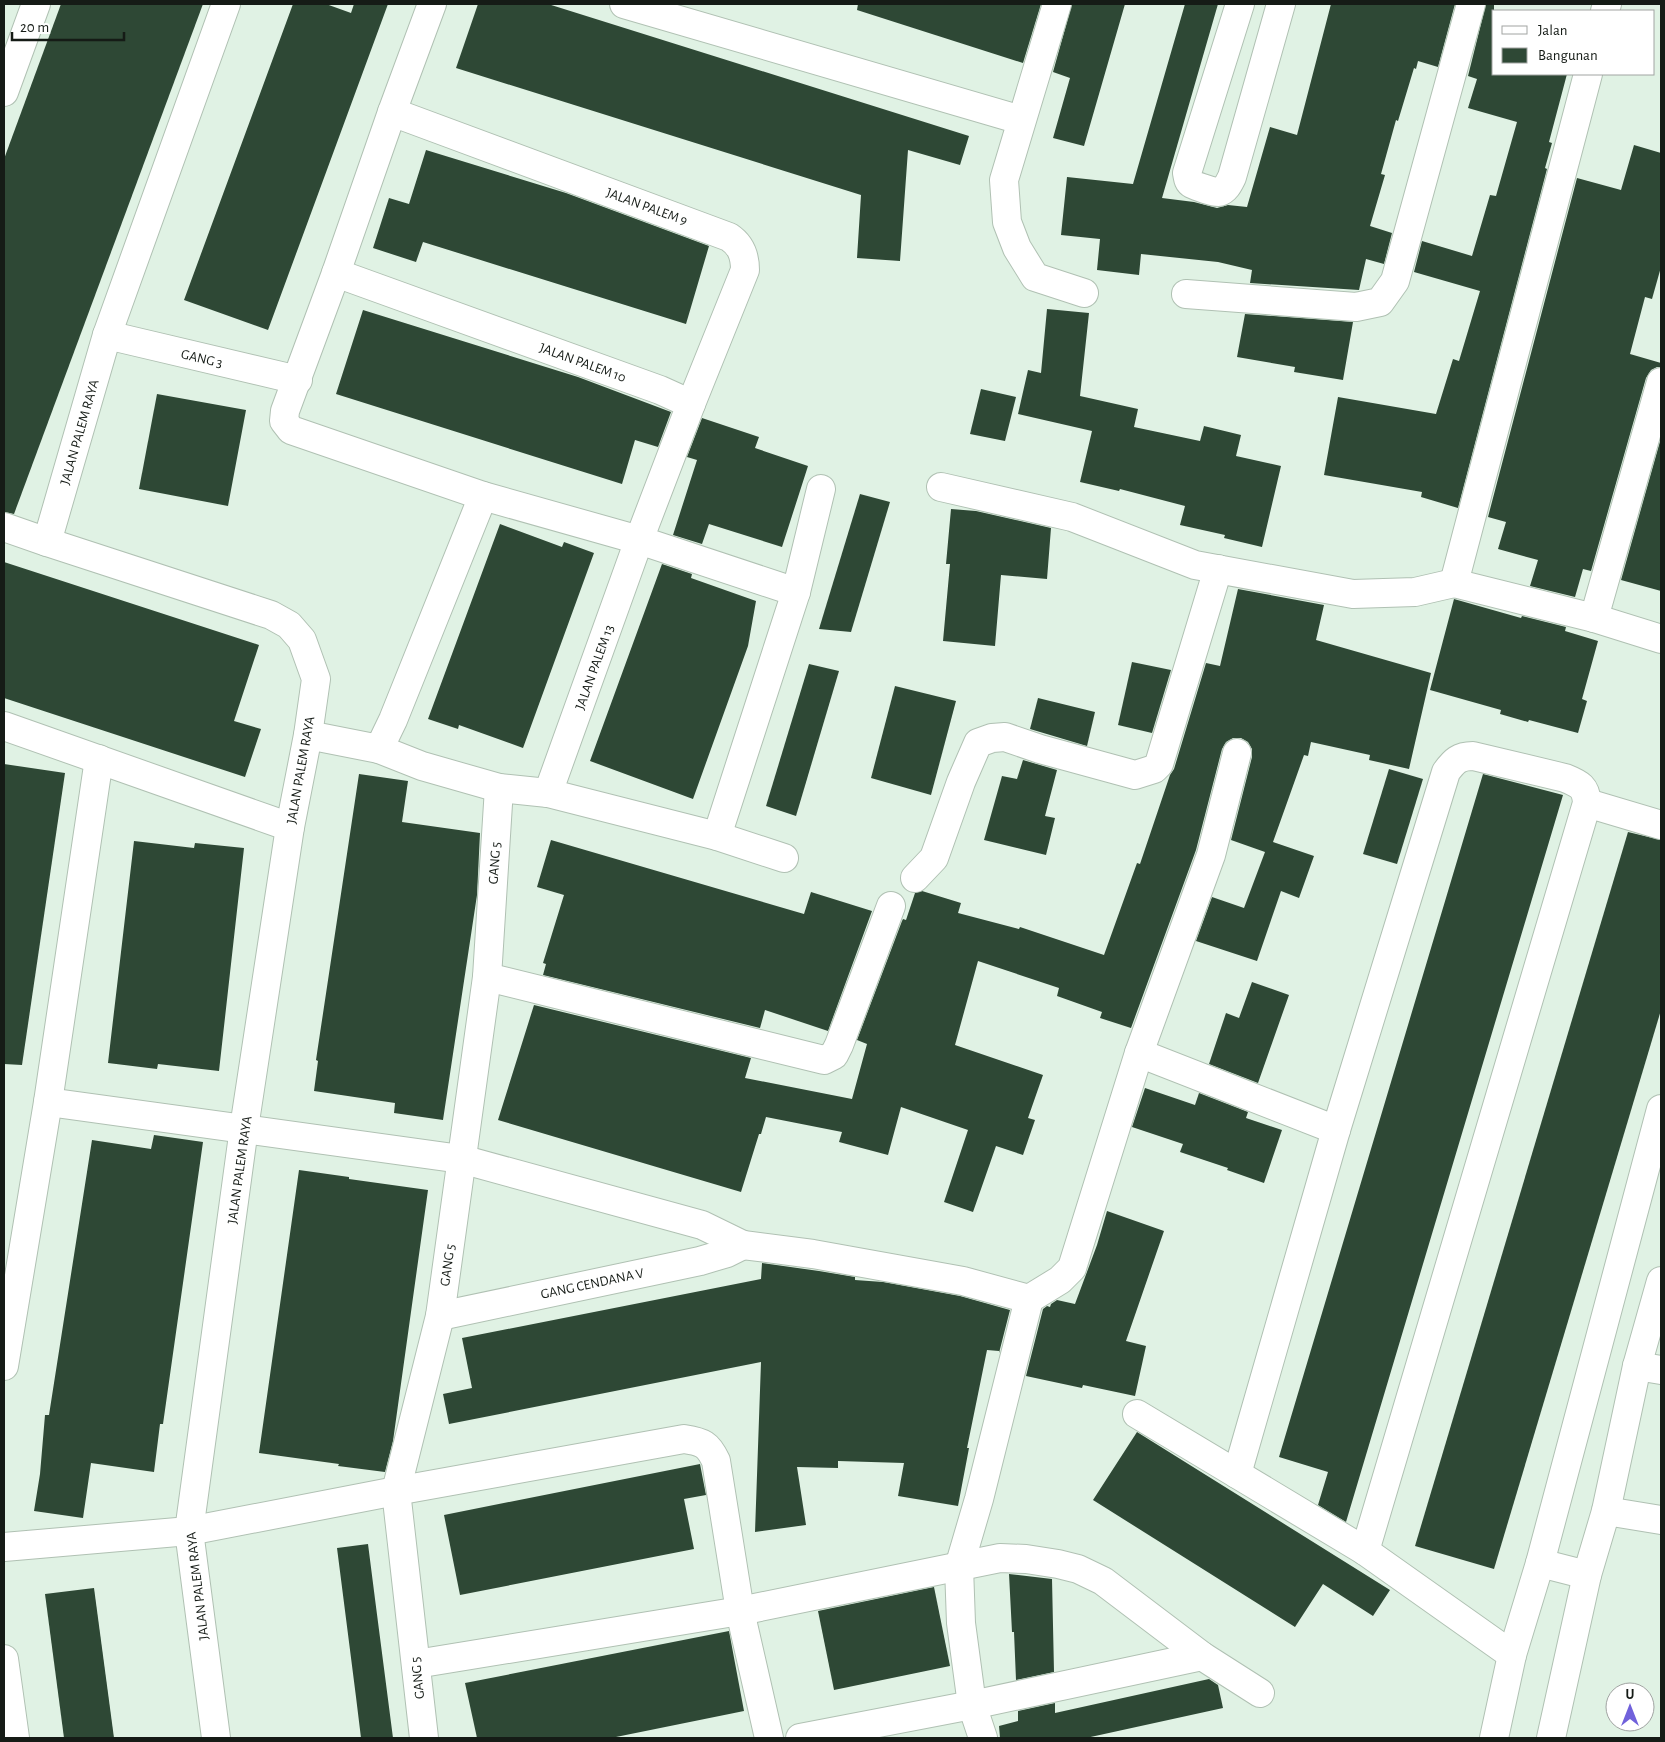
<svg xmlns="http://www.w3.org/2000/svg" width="1665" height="1742" viewBox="0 0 1665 1742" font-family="'Alegreya Sans',sans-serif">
	<rect width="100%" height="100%" fill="#e0f2e4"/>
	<!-- building -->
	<g fill="#2e4835">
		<path d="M 61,4 L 203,4 L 14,514 L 4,512 L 4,159 Z"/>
		<path d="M 293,4 L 326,4 L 351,13 L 354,4 L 388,4 L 268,330 L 184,300 Z"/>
		<path d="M 478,4 L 548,4 L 969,136 L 960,165 L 908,150 L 900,261 L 857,258 L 861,195 L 456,68 Z"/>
		<path d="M 858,4 L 1041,4 L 1023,63 L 857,10 Z"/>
		<path d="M 1072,4 L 1125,4 L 1084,146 L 1053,138 L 1070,78 L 1053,72 Z"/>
		<path d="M 1185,4 L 1218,4 L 1162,198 L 1194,202 L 1217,208 L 1228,205 L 1247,207 L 1270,127 L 1297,135 L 1331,4 L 1455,4 L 1438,67 L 1418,61 L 1416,69 L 1414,68 L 1398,121 L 1396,120 L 1381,174 L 1385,175 L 1370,226 L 1392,233 L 1384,264 L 1366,259 L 1359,290 L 1250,283 L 1252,270 L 1218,262 L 1141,254 L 1139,275 L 1097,270 L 1100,239 L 1061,235 L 1067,177 L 1133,184 Z"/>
		<path d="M 1486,4 L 1494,4 L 1494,74 L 1567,74 L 1549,142 L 1552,143 L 1545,168 L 1547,169 L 1458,508 L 1421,497 L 1422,492 L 1324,475 L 1338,397 L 1436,414 L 1453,359 L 1459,361 L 1480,291 L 1414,272 L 1422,241 L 1472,256 L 1490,195 L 1496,196 L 1517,122 L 1468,108 L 1477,79 L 1468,76 Z"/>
		<path d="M 1634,145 L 1661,153 L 1661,267 L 1652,299 L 1645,297 L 1630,354 L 1661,363 L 1661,367 L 1657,367 L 1651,370 L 1646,378 L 1591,571 L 1583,569 L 1575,597 L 1530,586 L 1538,560 L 1498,549 L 1506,522 L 1488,517 L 1577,178 L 1621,190 Z"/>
		<path d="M 426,150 L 566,193 L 709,246 L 686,324 L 423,242 L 416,262 L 373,248 L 389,198 L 409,204 Z"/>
		<path d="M 1047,309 L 1089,313 L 1080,396 L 1138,409 L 1134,427 L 1200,441 L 1204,426 L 1241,435 L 1236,456 L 1281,466 L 1262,547 L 1224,538 L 1225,535 L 1180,525 L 1185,506 L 1120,489 L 1119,491 L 1080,482 L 1092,431 L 1018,414 L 1028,370 L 1041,373 Z"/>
		<path d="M 363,310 L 578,377 L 671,412 L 658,447 L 635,440 L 622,484 L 336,394 Z"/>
		<path d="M 1245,314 L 1353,322 L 1343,380 L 1294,372 L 1295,367 L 1237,357 Z"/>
		<path d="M 981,389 L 1016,397 L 1005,441 L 970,434 Z"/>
		<path d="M 157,394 L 246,410 L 228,506 L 139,489 Z"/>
		<path d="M 702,418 L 759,437 L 755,448 L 808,466 L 782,547 L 709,524 L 702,544 L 673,535 L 697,460 L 687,457 Z"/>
		<path d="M 1661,438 L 1661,591 L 1621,580 Z"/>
		<path d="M 860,494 L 890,502 L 851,632 L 819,629 Z"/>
		<path d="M 951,509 L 976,511 L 1051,528 L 1047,579 L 1001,575 L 995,646 L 943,641 L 950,564 L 946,564 Z"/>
		<path d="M 500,524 L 562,547 L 564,542 L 594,553 L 523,748 L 459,725 L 458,729 L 428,719 Z"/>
		<path d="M 4,562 L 259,645 L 234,721 L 261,729 L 245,777 L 4,698 Z"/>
		<path d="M 662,564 L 692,574 L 691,578 L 756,601 L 748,646 L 693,799 L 590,761 Z"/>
		<path d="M 1238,589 L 1324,605 L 1316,640 L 1431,673 L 1409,769 L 1369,760 L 1370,755 L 1311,742 L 1308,756 L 1304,755 L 1273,842 L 1314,856 L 1299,898 L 1281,891 L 1257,961 L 1196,941 L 1212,897 L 1244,908 L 1265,852 L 1231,840 L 1252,757 L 1252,749 L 1248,742 L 1241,738 L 1233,738 L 1226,742 L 1222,749 L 1196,850 L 1131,1028 L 1100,1018 L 1102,1012 L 1057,996 L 1059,988 L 978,961 L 955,1045 L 1043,1075 L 1028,1118 L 1035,1120 L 1023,1155 L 996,1146 L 973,1212 L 944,1202 L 968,1130 L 901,1107 L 888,1155 L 839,1142 L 842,1132 L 766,1117 L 761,1134 L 759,1134 L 741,1192 L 498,1120 L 534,1005 L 751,1058 L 745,1078 L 852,1099 L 867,1044 L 857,1040 L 902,921 L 903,919 L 906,920 L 915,893 L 922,891 L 961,903 L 958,913 L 1019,929 L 1020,927 L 1104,955 L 1137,863 L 1140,864 L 1170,775 L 1174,769 L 1206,663 L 1220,666 Z"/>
		<path d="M 1454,599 L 1521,618 L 1522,616 L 1566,627 L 1565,631 L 1598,641 L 1582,699 L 1587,701 L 1578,733 L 1529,720 L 1528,722 L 1500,714 L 1501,710 L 1430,690 Z"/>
		<path d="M 1132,662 L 1171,670 L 1152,733 L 1118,725 Z"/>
		<path d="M 809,664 L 839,671 L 796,816 L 766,806 Z"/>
		<path d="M 895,686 L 956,701 L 931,795 L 871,778 Z"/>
		<path d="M 1038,698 L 1095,712 L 1087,746 L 1030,729 Z"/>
		<path d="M 1023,760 L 1057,770 L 1045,816 L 1055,818 L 1046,855 L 984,840 L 1002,776 L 1017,779 Z"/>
		<path d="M 4,764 L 65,773 L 22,1065 L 4,1064 Z"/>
		<path d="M 1389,769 L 1423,779 L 1397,864 L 1363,854 Z"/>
		<path d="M 359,774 L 408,781 L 402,822 L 480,833 L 477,895 L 443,1120 L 394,1113 L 395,1103 L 314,1091 L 318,1061 L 316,1060 Z"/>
		<path d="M 1483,774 L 1563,795 L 1346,1522 L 1318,1505 L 1328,1472 L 1279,1457 Z"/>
		<path d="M 1628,832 L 1661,840 L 1661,1010 L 1494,1569 L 1415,1546 Z"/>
		<path d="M 551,840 L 804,914 L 811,892 L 872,911 L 828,1031 L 765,1010 L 760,1028 L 543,975 L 546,964 L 543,963 L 564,895 L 537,887 Z"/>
		<path d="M 134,841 L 194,848 L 195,843 L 244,848 L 219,1071 L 158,1064 L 157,1069 L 108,1063 Z"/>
		<path d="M 1252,982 L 1289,995 L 1258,1083 L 1209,1064 L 1226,1013 L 1239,1018 Z"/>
		<path d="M 1145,1088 L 1195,1105 L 1199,1093 L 1248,1112 L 1246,1118 L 1282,1130 L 1264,1183 L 1227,1170 L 1228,1168 L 1180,1152 L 1183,1144 L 1132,1127 Z"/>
		<path d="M 154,1135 L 203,1142 L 163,1424 L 160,1424 L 154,1472 L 91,1463 L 83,1518 L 34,1511 L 40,1474 L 45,1415 L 49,1415 L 92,1140 L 151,1149 Z"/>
		<path d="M 299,1170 L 349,1177 L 349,1179 L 428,1190 L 393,1441 L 385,1472 L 338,1466 L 339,1464 L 259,1453 Z"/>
		<path d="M 1107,1211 L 1164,1231 L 1126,1341 L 1146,1346 L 1135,1396 L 1083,1385 L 1082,1388 L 1026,1376 L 1043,1309 L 1047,1306 L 1050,1307 L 1051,1304 L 1057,1300 L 1075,1304 L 1097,1245 Z"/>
		<path d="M 762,1263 L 819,1271 L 855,1277 L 855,1280 L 883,1282 L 960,1296 L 1010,1310 L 999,1353 L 999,1351 L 987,1350 L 967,1448 L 969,1448 L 958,1506 L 898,1496 L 904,1463 L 838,1461 L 838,1468 L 797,1467 L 806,1525 L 755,1532 L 761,1362 L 449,1424 L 443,1394 L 472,1388 L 462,1338 L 761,1279 Z"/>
		<path d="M 1137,1432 L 1390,1590 L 1373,1616 L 1323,1584 L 1295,1627 L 1093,1500 Z"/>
		<path d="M 700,1464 L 706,1495 L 684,1499 L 694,1549 L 460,1595 L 444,1515 Z"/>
		<path d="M 368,1544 L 375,1599 L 393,1738 L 361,1738 L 356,1697 L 337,1548 Z"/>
		<path d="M 1009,1574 L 1052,1579 L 1054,1672 L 1016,1680 L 1014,1632 L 1012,1632 Z"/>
		<path d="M 934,1587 L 950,1666 L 834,1690 L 818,1611 Z"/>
		<path d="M 94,1588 L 114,1738 L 64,1738 L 45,1594 Z"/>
		<path d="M 729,1631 L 744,1711 L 611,1738 L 477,1738 L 465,1683 Z"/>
		<path d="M 1209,1679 L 1218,1685 L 1223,1708 L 1086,1738 L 1000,1738 L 999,1726 L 1018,1721 L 1018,1711 L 1055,1703 L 1055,1713 Z"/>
	</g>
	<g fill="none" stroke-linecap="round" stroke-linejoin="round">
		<!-- street casing -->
		<g stroke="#b0c1b3" stroke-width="30">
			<g id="street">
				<path d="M 432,4 L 392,112 L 336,273 L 285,411 L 284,421 L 291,430 L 483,496 L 639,540 L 796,592"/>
				<path d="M 624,4 L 1021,120"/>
				<path d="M 1057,4 L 1004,180 L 1007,222 L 1017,248 L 1035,277 L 1084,293"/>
				<path d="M 1240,4 L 1187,173 C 1188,178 1188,182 1192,184 C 1196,186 1215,193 1219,192 C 1226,190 1229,183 1232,177 L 1281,4"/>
				<path d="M 1605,11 L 1607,4"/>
				<path d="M 1588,74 L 1454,583 L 1594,618 L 1661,639"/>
				<path d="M 4,92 L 36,4"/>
				<path d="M 392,112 L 729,237 C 741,245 745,255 745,270 L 691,404"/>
				<path d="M 336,273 L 660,390 L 691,404 L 639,540 L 548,793"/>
				<path d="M 1186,294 L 1356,307 L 1380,302 L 1395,281 L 1471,4"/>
				<path d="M 107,335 L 298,380"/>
				<path d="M 941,487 L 1072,517 L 1195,565 L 1353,594 L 1415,592 L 1454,583"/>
				<path d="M 483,496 L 393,720 L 379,749 L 422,766 L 499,788 L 548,793 L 717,836 L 784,858"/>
				<path d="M 4,527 L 47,542"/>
				<path d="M 1594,618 L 1661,382"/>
				<path d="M 4,726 L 290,827"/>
				<path d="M 308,735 L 379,749"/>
				<path d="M 1587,803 L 1661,825"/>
				<path d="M 717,836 L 796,592 L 821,489"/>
				<path d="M 915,878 L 934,858 L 961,782 L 978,743 L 992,738 L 1005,737 L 1040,749 L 1135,775 L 1154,769 L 1159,764 L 1218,569"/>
				<path d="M 487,977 L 824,1060 L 834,1055 L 839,1045 L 891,906"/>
				<path d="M 1139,1053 L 1211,855 L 1237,753"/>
				<path d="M 48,1102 L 461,1159 L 702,1225 L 743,1245 L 727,1253 L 700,1261 L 440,1316"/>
				<path d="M 743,1245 L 813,1254 L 963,1281 L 1029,1299"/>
				<path d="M 4,1366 L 48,1102 L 99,759"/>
				<path d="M 1637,1366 L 1661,1370"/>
				<path d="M 1137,1414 L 1365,1551 L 1512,1655"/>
				<path d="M 1237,1474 L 1336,1130 L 1446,772 C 1454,761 1459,756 1473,756 L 1565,778 C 1580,784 1586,787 1587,803 L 1365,1551"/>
				<path d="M 1606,1511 L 1661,1520"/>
				<path d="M 4,1547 L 189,1531 L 396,1491 L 684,1439 C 703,1442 708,1444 716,1461 L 740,1611 L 769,1738"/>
				<path d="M 1540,1563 L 1587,1575"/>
				<path d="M 4,1659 L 15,1738"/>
				<path d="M 416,1664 L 740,1611 L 1000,1558 L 1026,1559 L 1058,1564 L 1078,1569 L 1103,1581 L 1202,1656 L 1260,1693"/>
				<path d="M 216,1738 L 189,1531 L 244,1128 L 290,827 L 308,735 L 316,679 L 302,640 L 289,625 L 271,615 L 47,542 L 107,335 L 226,4"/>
				<path d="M 424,1738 L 396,1491 L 440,1316 L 487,977 L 499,788"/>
				<path d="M 800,1738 L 972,1705 L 1202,1656"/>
				<path d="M 983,1738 L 972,1705 L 961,1623 L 959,1567 L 979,1499 L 1029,1299 L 1060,1280 L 1072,1268 L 1139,1053 L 1336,1130"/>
				<path d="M 1494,1738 L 1512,1655 L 1540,1563 L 1661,1109"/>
				<path d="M 1551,1738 L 1587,1575 L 1606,1511 L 1637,1366 L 1661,1281"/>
			</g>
		</g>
		<!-- street -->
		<use href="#street" stroke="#fff" stroke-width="28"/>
	</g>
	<g text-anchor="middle" stroke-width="5" stroke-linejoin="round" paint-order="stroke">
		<!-- street labels -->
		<g font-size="14" fill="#151b16" stroke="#fff">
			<text transform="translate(647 206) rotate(20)" y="5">JALAN PALEM 9</text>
			<text transform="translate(202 358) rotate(13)" y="5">GANG 3</text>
			<text transform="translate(583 362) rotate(20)" y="5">JALAN PALEM 10</text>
			<text transform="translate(79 432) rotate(-74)" y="5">JALAN PALEM RAYA</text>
			<text transform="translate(594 667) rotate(-70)" y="5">JALAN PALEM 13</text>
			<text transform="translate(300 770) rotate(-80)" y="5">JALAN PALEM RAYA</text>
			<text transform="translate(494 863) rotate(-86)" y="5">GANG 5</text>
			<text transform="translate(239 1170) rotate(-82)" y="5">JALAN PALEM RAYA</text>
			<text transform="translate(447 1265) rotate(-82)" y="5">GANG 5</text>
			<text transform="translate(592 1283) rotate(-12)" y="5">GANG CENDANA V</text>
			<text transform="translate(197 1586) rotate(-97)" y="5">JALAN PALEM RAYA</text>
			<text transform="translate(417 1678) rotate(-96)" y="5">GANG 5</text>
		</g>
	</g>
	<!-- border -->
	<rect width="1665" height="1742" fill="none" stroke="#151b16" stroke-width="10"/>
	<!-- legend -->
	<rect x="1492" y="10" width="162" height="65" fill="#ffffff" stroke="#a1a4a2"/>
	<rect x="1502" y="26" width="25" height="8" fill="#ffffff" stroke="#a1a4a2"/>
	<text x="1538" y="35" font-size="15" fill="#151b16">Jalan</text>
	<rect x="1502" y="48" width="25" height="15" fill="#2e4835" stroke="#a1a4a2"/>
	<text x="1538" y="60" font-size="15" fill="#151b16">Bangunan</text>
	<!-- north arrow -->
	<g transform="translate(1630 1707)"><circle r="24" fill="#ffffff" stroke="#a1a4a2"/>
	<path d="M0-4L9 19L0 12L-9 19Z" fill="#7061db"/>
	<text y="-8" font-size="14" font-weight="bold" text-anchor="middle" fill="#151b16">U</text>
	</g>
	<!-- scale -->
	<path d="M12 32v8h112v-8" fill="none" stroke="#151b16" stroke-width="2.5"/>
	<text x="20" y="32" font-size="15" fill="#151b16" stroke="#ffffff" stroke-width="4" paint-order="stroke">20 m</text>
</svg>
